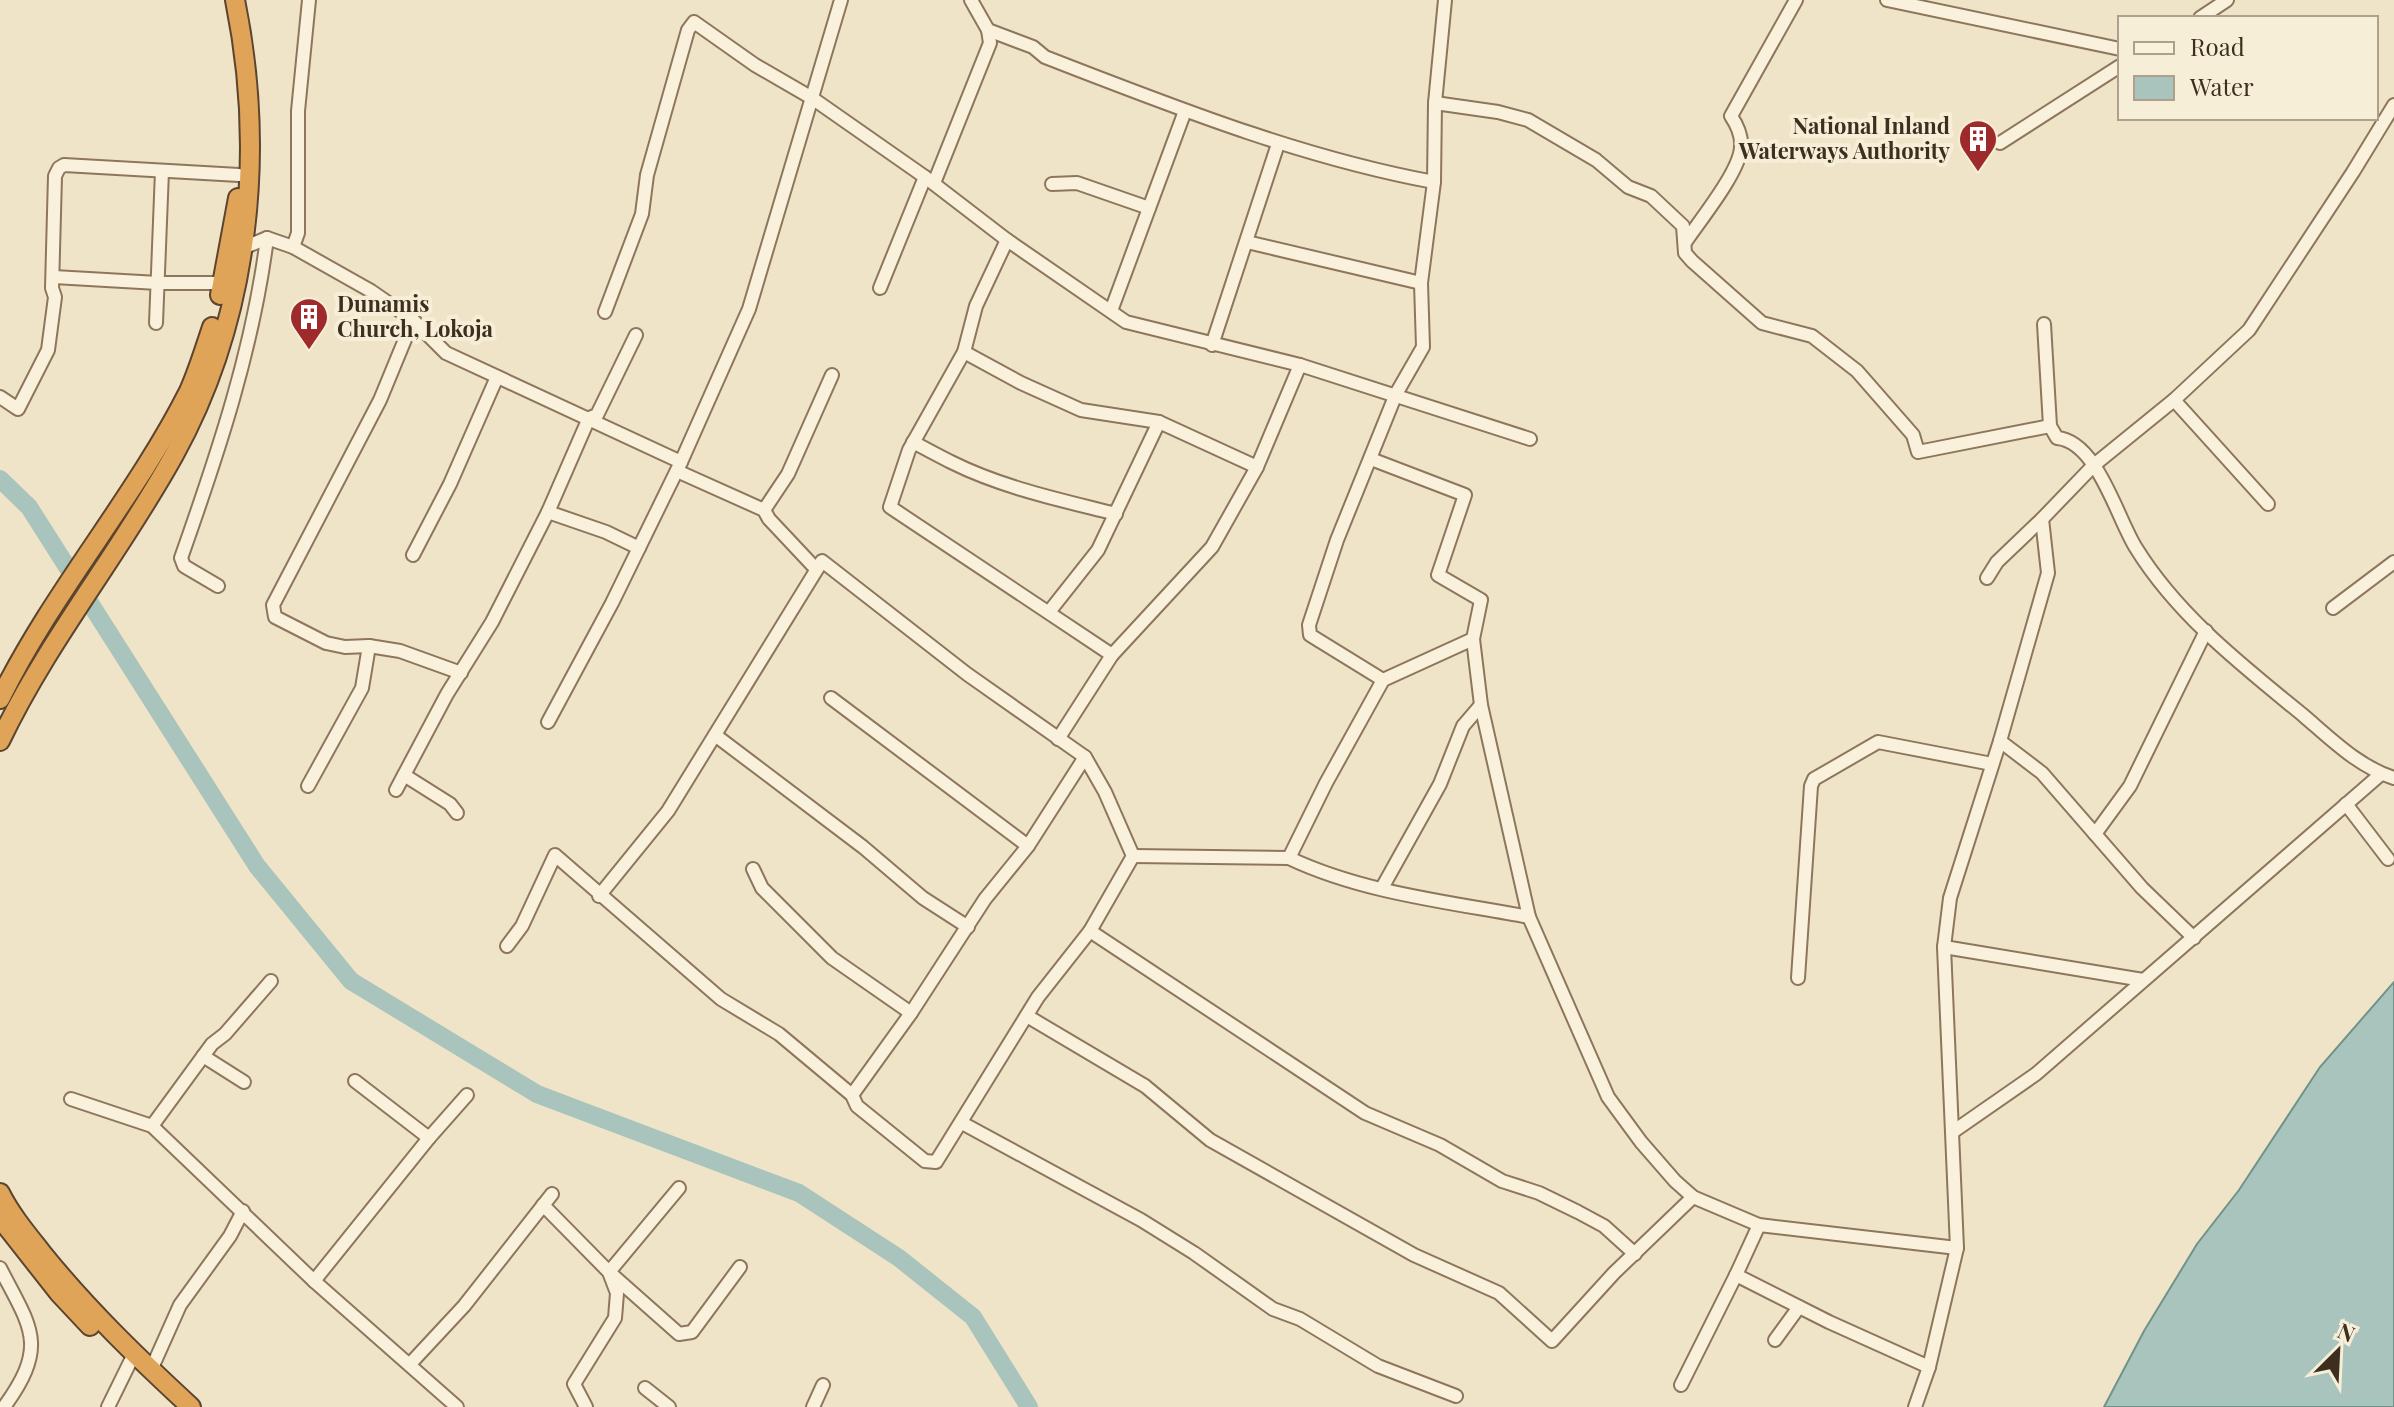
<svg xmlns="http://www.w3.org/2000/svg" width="2394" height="1407" viewBox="0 0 2394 1407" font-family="'Playfair Display',serif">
	<rect width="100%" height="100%" fill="#f0e4c8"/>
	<!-- water -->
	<path fill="#a9c4bc" stroke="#6f938a" stroke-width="2" d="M 2394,982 L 2394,1407 L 2104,1407 L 2144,1331 L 2197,1244 L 2239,1190 L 2320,1067 Z"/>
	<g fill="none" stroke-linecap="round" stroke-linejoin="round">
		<!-- river -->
		<path stroke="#a9c4bc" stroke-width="18" d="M 0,479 L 29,507 L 257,866 L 351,981 L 537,1094 L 799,1193 L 899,1258 L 973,1317 L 1029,1407"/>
		<!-- minor casing -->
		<g stroke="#8d765c" stroke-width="16">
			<g id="minor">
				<path d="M 1887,0 L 2120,49"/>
				<path d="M 2200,18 L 2227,0"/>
				<path d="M 988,30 L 1033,47 L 1045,57 C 1172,106 1299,157 1434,182"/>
				<path d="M 1435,103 L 1498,112 L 1528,120 L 1596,160 L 1628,187 L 1651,196 L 1683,226 L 1685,253 L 1692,261 L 1762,323 L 1812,336 L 1857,371 L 1913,435 L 1918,452 L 2050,426"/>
				<path d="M 2000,143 L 2120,66"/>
				<path d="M 934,183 L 990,43 L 988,30 L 971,0"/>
				<path d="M 1052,184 L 1077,183 L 1149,208"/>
				<path d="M 1007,240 L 976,306 L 964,352 L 909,450 L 890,507 L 1112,655"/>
				<path d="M 1686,241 C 1701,219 1740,171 1741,147 C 1742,136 1737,125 1731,116 L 1796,0"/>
				<path d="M 1247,242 L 1421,283"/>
				<path d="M 293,247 L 298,233 L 298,111 L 309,0"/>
				<path d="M 243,248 L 267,238 L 293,247 L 371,291 L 413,320 L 446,353 L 681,462 L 749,309 L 841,0"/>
				<path d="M 54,277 L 158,283 L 223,283"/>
				<path d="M 880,288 L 925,177"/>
				<path d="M 1111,311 L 1185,111"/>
				<path d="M 605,312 L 642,214 L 647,175 L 688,30 L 694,22 L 755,65 L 812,98 L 925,177 L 1007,240 L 1126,322 L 1300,365 L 1530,439"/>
				<path d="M 413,320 L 380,400 L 273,605 L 275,617 L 326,643 L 345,647 L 369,646 L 400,651 L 461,673"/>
				<path d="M 156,323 L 162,171"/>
				<path d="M 2044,324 L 2050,426 L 2057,438 C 2097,441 2117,518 2136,548 C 2178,616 2243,666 2304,716 C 2332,740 2359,767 2394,778"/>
				<path d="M 1212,345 L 1278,144"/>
				<path d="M 964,352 L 1021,383 L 1081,410 L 1159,422 L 1257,467"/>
				<path d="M 0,397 L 18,409 L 48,350 L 55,297 L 52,288 L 55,176 L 59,168 L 64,165 L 239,175"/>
				<path d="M 2174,400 L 2268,504"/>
				<path d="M 913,442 C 926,449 939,456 951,462 C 1003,488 1061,500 1116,514"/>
				<path d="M 1371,459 L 1465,495 L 1438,575 L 1481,600 L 1473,639"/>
				<path d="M 677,471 L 764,510 L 769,519 L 816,569"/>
				<path d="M 764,510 L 788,474 L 832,375"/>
				<path d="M 548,512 L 606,532 L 639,548"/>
				<path d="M 413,555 L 450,484 L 497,377"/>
				<path d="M 1987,578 L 1997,562 L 2042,519"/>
				<path d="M 218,586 L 184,566 L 181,558 C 218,453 253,349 267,238"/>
				<path d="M 2333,608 L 2394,562"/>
				<path d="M 1049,612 L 1098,550 L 1159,422"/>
				<path d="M 1383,680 L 1310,635 L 1309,625 L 1337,540 L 1396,394 L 1423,347 L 1421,283 L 1434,182 L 1435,103 L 1445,0"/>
				<path d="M 831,698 L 1028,846"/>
				<path d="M 548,722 L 612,603 L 681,462"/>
				<path d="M 715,735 L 863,847 L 923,898 L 968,927"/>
				<path d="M 1058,739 L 1112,655 L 1212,547 L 1257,467 L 1300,365"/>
				<path d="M 2000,741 L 2042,773 L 2142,888 L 2194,938"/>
				<path d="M 404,775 L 450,804 L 457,813"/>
				<path d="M 308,786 L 362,688 L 369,646"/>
				<path d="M 396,790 L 447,694 L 492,622 L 548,512 L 589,418 L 597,415 L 636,335"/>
				<path d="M 2346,804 L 2388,859"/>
				<path d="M 2095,834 L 2130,786 L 2206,631"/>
				<path d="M 1133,856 L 1289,858 C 1363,893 1449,902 1529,917"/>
				<path d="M 1289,858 L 1326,783 L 1383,680 L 1473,639 L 1481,705 L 1529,917 L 1608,1097 L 1641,1142 L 1675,1181 L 1693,1197 L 1759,1225 L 1957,1248"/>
				<path d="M 753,869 L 762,888 L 832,958 L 911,1013"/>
				<path d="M 1382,888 L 1440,784 L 1463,726 L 1481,705"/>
				<path d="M 599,896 L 668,811 L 822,561 L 967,674 L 1085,757 L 1105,792 L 1133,856"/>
				<path d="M 1090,931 L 1365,1113 L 1440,1145 L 1502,1181 L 1539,1193 L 1578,1212 L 1604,1226 L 1635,1254"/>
				<path d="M 507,946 L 522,926 L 555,855 L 721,999 L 779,1034 L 852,1095 L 857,1106 L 925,1161 L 936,1162 L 1038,997 L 1090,931 L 1133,856"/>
				<path d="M 1944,947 L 2143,980"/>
				<path d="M 1798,978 L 1811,786 L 1814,779 L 1878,742 L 1992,764"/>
				<path d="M 1027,1016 L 1145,1086 L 1210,1140 L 1414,1255 L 1499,1293 L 1552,1341 L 1614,1273 L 1693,1197"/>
				<path d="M 203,1056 L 244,1082"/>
				<path d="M 355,1081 L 429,1138"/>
				<path d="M 852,1095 L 911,1013 L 985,899 L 1028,846 L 1085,757"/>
				<path d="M 71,1099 L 152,1126 L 314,1281 L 457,1407"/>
				<path d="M 962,1123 L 1141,1220 L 1194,1253 L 1273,1309 L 1300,1319 L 1378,1366 L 1456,1396"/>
				<path d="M 152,1126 L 212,1044 L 225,1034 L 271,981"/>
				<path d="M 1954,1131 L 2036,1074 L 2381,774"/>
				<path d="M 543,1205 L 609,1272 L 679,1334 L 692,1332 L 740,1267"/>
				<path d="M 1759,1225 L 1736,1275 L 1829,1322 L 1929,1367 L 1957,1248 L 1944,947 L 1950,898 L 2000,741 L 2048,573 L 2042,519 L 2094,465 L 2174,400 L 2249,330 L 2353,172 L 2394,105"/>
				<path d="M 0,1268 C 31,1328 49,1345 4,1407"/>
				<path d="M 314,1281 L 429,1138 L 467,1095"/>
				<path d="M 1775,1340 L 1799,1307"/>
				<path d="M 410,1364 L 464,1306 L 552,1194"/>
				<path d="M 151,1370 L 180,1305 L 230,1236 L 243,1211"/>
				<path d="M 1681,1385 L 1736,1275"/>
				<path d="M 645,1388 L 669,1407"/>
				<path d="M 108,1407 L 134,1354"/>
				<path d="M 586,1407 L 574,1384 L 615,1318 L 617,1293 L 609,1272 L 679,1188"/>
				<path d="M 813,1407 L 823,1385"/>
				<path d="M 1915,1407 L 1929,1367"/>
			</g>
		</g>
		<!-- highway casing -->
		<g stroke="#5b4430" stroke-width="22">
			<g id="highway">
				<path d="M 220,295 L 238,198"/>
				<path d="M 0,699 C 53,591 135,498 189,391 C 198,371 205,348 212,327"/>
				<path d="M 0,741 C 48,640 120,553 174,455 C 250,317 266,152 235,0"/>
				<path d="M 0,1193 C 11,1215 27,1234 42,1253 C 87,1309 138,1358 191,1407"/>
				<path d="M 0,1218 L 59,1293 L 90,1326"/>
			</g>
		</g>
		<!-- minor -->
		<use href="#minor" stroke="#faf1dc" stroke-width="12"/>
		<!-- highway -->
		<use href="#highway" stroke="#e0a458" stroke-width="18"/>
	</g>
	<!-- icons -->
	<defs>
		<g id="building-pin" transform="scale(2)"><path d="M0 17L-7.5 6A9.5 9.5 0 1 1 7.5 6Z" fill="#9e2a2b" stroke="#f7eed8"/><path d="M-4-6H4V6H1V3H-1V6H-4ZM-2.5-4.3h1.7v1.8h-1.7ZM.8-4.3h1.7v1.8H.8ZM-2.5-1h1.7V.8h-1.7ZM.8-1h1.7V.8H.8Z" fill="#fff"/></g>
	</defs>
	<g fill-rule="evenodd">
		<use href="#building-pin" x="1978" y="139"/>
		<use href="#building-pin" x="309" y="317"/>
	</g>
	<g text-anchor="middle" stroke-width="8" stroke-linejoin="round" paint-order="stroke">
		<!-- poi labels -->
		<g font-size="22" font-weight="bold" fill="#3d2e20" stroke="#f7eed8" text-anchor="end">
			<text x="1950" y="134">National Inland<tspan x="1950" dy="25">Waterways Authority</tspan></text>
			<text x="337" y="312" text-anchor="start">Dunamis<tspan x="337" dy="25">Church, Lokoja</tspan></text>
		</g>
	</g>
	<!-- legend -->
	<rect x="2118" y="16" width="260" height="104" fill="#f7eed8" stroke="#ada18e" stroke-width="2"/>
	<rect x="2134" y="42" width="40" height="12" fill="#faf1dc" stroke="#ada18e" stroke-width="2"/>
	<text x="2190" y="56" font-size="24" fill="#3d2e20">Road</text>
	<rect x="2134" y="76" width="40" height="24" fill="#a9c4bc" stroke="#ada18e" stroke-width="2"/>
	<text x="2190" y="96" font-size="24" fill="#3d2e20">Water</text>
	<!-- north arrow -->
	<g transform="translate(2338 1351) rotate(24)" stroke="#f7eed8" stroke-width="6" paint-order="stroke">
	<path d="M0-6L14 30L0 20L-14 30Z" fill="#3d2e20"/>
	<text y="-12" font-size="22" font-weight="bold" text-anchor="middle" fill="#3d2e20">N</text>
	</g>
</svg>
